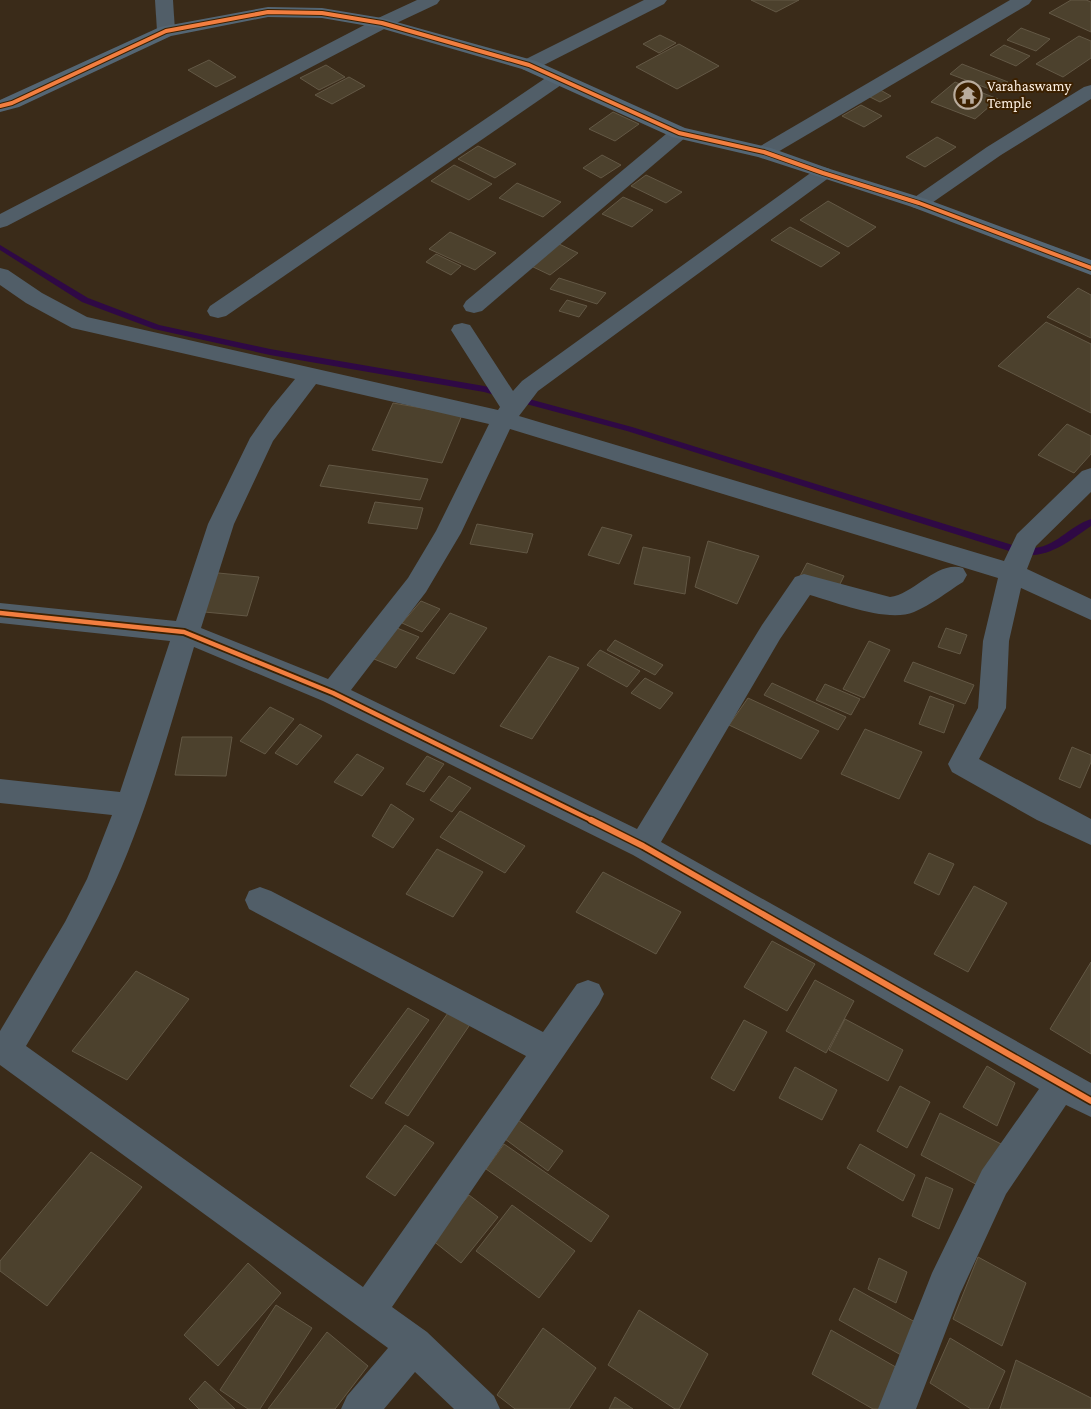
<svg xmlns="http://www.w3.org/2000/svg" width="1091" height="1409" viewBox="0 0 1091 1409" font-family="'Crimson Pro',serif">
	<rect width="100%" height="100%" fill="#3a2b19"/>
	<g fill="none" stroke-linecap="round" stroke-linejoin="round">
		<!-- stream -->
		<g fill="#2f0945" fill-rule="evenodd">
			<path d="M 0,245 L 88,298 L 159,325 L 270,349 L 484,386 L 505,392 L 506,394 L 502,397 L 484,392 L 270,355 L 154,329 L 82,302 L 0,250 Z"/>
			<path d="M 518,396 L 632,427 L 1019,547 C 1053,554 1064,528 1091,519 L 1091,526 C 1069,541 1048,560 1019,554 L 627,431 L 515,401 L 514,399 Z"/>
		</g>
	</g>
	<!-- building -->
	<g fill="#4c412d" stroke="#635845">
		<path d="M 751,0 L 799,0 L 776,12 Z"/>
		<path d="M 1071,0 L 1086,0 L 1091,2 L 1091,32 L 1049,13 Z"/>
		<path d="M 1021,28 L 1050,39 L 1036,51 L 1007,40 Z"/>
		<path d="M 660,35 L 676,43 L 659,53 L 643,44 Z"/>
		<path d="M 1079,36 L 1091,41 L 1091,58 L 1063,77 L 1036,64 Z"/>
		<path d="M 679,44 L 719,66 L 677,89 L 636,67 Z"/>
		<path d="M 1004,45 L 1030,56 L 1016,66 L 990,55 Z"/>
		<path d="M 209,60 L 236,77 L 216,87 L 188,70 Z"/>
		<path d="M 962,64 L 1008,82 L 997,92 L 950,74 Z"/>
		<path d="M 326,65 L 345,77 L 319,90 L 300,78 Z"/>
		<path d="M 349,77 L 365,86 L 332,104 L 315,95 Z"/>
		<path d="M 955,82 L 998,99 L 975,119 L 931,102 Z"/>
		<path d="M 875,87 L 891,96 L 880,102 L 864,94 Z"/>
		<path d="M 861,105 L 882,116 L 864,127 L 842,116 Z"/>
		<path d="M 613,112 L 639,124 L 615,141 L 589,129 Z"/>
		<path d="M 937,137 L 956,147 L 925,167 L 906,157 Z"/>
		<path d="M 478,146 L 516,164 L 495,178 L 458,159 Z"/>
		<path d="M 602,155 L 621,165 L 601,178 L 583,168 Z"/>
		<path d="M 454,165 L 492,184 L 469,200 L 431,181 Z"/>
		<path d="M 646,175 L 682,192 L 666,203 L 631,186 Z"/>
		<path d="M 517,183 L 561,202 L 543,217 L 499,198 Z"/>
		<path d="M 623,197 L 653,210 L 632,227 L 602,214 Z"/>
		<path d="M 828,201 L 876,227 L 848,247 L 800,220 Z"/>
		<path d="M 790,227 L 840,253 L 821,267 L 771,240 Z"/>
		<path d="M 450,232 L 496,253 L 475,270 L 429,249 Z"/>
		<path d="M 557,243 L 578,253 L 550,275 L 529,265 Z"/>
		<path d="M 436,254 L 461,266 L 451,275 L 426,262 Z"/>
		<path d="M 559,278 L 606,293 L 597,304 L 550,289 Z"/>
		<path d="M 1078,288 L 1091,295 L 1091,338 L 1047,317 Z"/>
		<path d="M 567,300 L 587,306 L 579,317 L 559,311 Z"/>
		<path d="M 1046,322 L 1091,344 L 1091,413 L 998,366 Z"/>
		<path d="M 393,403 L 462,415 L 442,463 L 372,450 Z"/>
		<path d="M 1067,424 L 1091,436 L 1091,454 L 1074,473 L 1038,455 Z"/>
		<path d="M 329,465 L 428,479 L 420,500 L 320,486 Z"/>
		<path d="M 375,502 L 423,508 L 417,529 L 368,523 Z"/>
		<path d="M 477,524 L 533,534 L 527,553 L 470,544 Z"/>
		<path d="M 602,527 L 632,535 L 619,564 L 588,555 Z"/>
		<path d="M 708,541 L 759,556 L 737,604 L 695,587 Z"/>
		<path d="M 643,547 L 690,557 L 685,594 L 634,584 Z"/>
		<path d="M 807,563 L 844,576 L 836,592 L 799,578 Z"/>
		<path d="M 208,572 L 259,577 L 247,616 L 194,611 Z"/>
		<path d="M 421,601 L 440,609 L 422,632 L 402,623 Z"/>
		<path d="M 450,613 L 487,628 L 454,674 L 416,658 Z"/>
		<path d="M 397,628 L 419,637 L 396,668 L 374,659 Z"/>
		<path d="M 946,628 L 967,635 L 960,654 L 938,647 Z"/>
		<path d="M 615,640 L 663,665 L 655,675 L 607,650 Z"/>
		<path d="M 869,641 L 890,650 L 864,698 L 843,689 Z"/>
		<path d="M 600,650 L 640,671 L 627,687 L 587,665 Z"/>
		<path d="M 549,656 L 579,668 L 532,739 L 500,726 Z"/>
		<path d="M 913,662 L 974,685 L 965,704 L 904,681 Z"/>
		<path d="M 645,678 L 673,693 L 660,709 L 631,693 Z"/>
		<path d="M 772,683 L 846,717 L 838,730 L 764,695 Z"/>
		<path d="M 825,684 L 860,699 L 851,715 L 816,700 Z"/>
		<path d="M 930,696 L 954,705 L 944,733 L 919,724 Z"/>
		<path d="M 748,698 L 819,731 L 801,759 L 729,725 Z"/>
		<path d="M 270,707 L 294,719 L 265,754 L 240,741 Z"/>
		<path d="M 300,724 L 322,736 L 297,765 L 275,753 Z"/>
		<path d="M 865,729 L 922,752 L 899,799 L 841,774 Z"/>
		<path d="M 182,737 L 232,737 L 226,776 L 175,775 Z"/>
		<path d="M 1072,747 L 1091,755 L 1091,762 L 1080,788 L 1059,779 Z"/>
		<path d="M 357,754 L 384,768 L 362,796 L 334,782 Z"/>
		<path d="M 427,756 L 444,764 L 424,792 L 406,784 Z"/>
		<path d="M 449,776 L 471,788 L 452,812 L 430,800 Z"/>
		<path d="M 391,804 L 414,819 L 393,848 L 372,836 Z"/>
		<path d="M 460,811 L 525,846 L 505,873 L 440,837 Z"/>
		<path d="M 437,849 L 483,872 L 453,917 L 406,894 Z"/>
		<path d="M 929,853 L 954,864 L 939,895 L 914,883 Z"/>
		<path d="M 603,872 L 681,912 L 656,954 L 576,912 Z"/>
		<path d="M 974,886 L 1007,903 L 968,972 L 934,954 Z"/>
		<path d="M 772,941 L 815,964 L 787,1011 L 744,987 Z"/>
		<path d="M 1091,962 L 1091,1054 L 1050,1029 Z"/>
		<path d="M 136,971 L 189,999 L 127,1080 L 72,1051 Z"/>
		<path d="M 815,980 L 854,1001 L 826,1053 L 786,1031 Z"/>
		<path d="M 408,1008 L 429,1020 L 372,1099 L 350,1086 Z"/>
		<path d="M 450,1010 L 471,1023 L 408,1116 L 385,1103 Z"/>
		<path d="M 845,1019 L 903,1050 L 888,1081 L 829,1050 Z"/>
		<path d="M 744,1020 L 767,1032 L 734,1091 L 711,1078 Z"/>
		<path d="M 987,1066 L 1015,1083 L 997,1126 L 963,1107 Z"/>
		<path d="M 795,1067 L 837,1090 L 822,1120 L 779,1098 Z"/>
		<path d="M 900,1086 L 930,1102 L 907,1148 L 877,1131 Z"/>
		<path d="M 940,1113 L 1003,1145 L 985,1189 L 921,1155 Z"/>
		<path d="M 515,1118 L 563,1151 L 548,1171 L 501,1136 Z"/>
		<path d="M 405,1125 L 434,1143 L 395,1196 L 366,1177 Z"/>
		<path d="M 504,1144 L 609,1216 L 591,1242 L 486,1169 Z"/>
		<path d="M 860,1144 L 915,1175 L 903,1201 L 847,1168 Z"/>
		<path d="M 91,1152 L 142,1187 L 47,1306 L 0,1271 L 0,1261 Z"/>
		<path d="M 926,1177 L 953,1189 L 939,1229 L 912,1216 Z"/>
		<path d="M 469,1195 L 498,1217 L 461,1263 L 432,1240 Z"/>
		<path d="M 512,1205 L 575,1251 L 539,1298 L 476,1251 Z"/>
		<path d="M 978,1257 L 1026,1283 L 1002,1346 L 953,1319 Z"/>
		<path d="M 879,1258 L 907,1272 L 896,1303 L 868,1289 Z"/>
		<path d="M 248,1263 L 281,1293 L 218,1366 L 184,1335 Z"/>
		<path d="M 854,1288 L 915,1322 L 901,1355 L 839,1320 Z"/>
		<path d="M 276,1305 L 312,1328 L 260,1409 L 248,1409 L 220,1390 Z"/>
		<path d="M 639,1310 L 708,1354 L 679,1409 L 675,1409 L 608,1365 Z"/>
		<path d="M 543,1328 L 596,1368 L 569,1409 L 515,1409 L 497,1395 Z"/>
		<path d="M 831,1330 L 901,1370 L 885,1409 L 873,1409 L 812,1374 Z"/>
		<path d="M 327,1332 L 368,1366 L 335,1409 L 268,1409 Z"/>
		<path d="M 950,1338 L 1005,1371 L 988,1409 L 971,1409 L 930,1383 Z"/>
		<path d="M 1016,1360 L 1091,1398 L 1091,1409 L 1000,1409 Z"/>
		<path d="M 205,1381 L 235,1409 L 199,1409 L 189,1399 Z"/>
		<path d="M 615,1397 L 633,1409 L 609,1409 Z"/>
	</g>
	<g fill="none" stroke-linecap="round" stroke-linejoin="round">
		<!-- street -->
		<g fill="#515e68" fill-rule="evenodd">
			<path d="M 155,0 L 173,0 L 175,31 L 172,35 L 166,36 L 160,35 L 157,31 Z"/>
			<path d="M 417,0 L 440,0 L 437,4 L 388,27 L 7,226 L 0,228 L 0,214 L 376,19 Z"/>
			<path d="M 644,0 L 667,0 L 664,4 L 536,69 L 529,71 L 522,69 L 520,65 L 522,61 Z"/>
			<path d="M 1010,0 L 1032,0 L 1029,4 L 771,156 L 764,158 L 757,156 L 754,152 L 757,148 Z"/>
			<path d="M 557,73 L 564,75 L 566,79 L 564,83 L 226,316 L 218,318 L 210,316 L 207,311 L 210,306 L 550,75 Z"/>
			<path d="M 1091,85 L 1091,99 L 1001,155 L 926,207 L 919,209 L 912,207 L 909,203 L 912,199 L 987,147 L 1084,87 Z"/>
			<path d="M 679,127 L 686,129 L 689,133 L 686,137 L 482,311 L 474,313 L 466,311 L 463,306 L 466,301 L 672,129 Z"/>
			<path d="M 823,167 L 830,169 L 833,173 L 830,177 L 538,391 L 519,416 L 1004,561 L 1017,534 L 1082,471 L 1091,468 L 1091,492 L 1036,546 L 1027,569 L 1091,599 L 1091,620 L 1021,588 L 1009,641 L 1006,708 L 979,759 L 1091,819 L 1091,845 L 1037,820 L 952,772 L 948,764 L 978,708 L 983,641 L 998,578 L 510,429 L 461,533 L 426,592 L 351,690 L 637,829 L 762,625 L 795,577 L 804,574 L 890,597 C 915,594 937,560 963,568 L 967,575 L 963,582 C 947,592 931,605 914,612 C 888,623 838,603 810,595 L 780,639 L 661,842 L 1091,1083 L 1091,1117 L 1066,1105 L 1006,1194 L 960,1294 L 916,1409 L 878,1409 L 932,1273 L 982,1170 L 1039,1089 L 633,855 L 323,701 L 194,647 C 170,726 149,807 115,882 C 89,939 58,992 26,1046 L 363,1287 L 526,1056 L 249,909 L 245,900 L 249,891 L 260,887 L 271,891 L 543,1032 L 577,984 L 588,980 L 599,984 L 604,994 L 599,1004 L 392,1307 L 427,1332 L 494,1396 L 500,1409 L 454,1409 L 415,1372 L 384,1409 L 341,1409 L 347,1396 L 388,1348 L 0,1065 L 0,1031 L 65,922 L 87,879 L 112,815 L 0,803 L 0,779 L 120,792 L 170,641 L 0,623 L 0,603 L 176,621 L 208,524 L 250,438 L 271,408 L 295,379 L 72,328 L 26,303 L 0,285 L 0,268 L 8,270 L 42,293 L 87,317 L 498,410 L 500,407 L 451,330 L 454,325 L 462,323 L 470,325 L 513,391 L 522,381 L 816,169 ZM 316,384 L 489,424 L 436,531 L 408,578 L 328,679 L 201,628 L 234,524 L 273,441 Z"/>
		</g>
		<!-- secondary -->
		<path fill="#546674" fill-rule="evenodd" d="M 268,7 L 322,8 L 382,18 L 536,61 L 685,128 L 771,148 L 830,169 L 926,199 L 1091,260 L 1091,275 L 912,207 L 758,157 L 672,137 L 522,69 L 380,28 L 322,18 L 268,17 L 171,36 L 19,107 L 0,112 L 0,100 L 160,27 Z"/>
		<!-- cycleway-far2 casing -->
		<g stroke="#3c2101" stroke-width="6">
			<path id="cycleway-far2" d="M 0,106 L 12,103 L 166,31 L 268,12 L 322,13 L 382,23 L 529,65 L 679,133 L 764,152 L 823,173 L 919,203 L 1091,268"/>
		</g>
		<!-- cycleway-far1 casing -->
		<g stroke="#3c2101" stroke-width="8">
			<path id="cycleway-far1" d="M 0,613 L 184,632 L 333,693 L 593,821"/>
		</g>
		<!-- cycleway casing -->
		<g stroke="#3c2101" stroke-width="9">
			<path id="cycleway" d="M 591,820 L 643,846 L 1091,1101"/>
		</g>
		<!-- cycleway-far2 -->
		<use href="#cycleway-far2" stroke="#f27e40" stroke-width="4"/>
		<!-- cycleway-far1 -->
		<use href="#cycleway-far1" stroke="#f27e40" stroke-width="4.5"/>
		<!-- cycleway -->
		<use href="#cycleway" stroke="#f27e40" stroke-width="6"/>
	</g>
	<!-- icons -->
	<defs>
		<g id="temple-ring" transform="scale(1.4375)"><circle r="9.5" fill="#3c2101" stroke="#b9ac9d" stroke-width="1.5"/><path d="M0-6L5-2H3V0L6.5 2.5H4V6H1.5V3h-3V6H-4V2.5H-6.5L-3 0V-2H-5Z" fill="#b9ac9d"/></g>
	</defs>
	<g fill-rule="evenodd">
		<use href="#temple-ring" x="968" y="95"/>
	</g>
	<g text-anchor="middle" stroke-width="4" stroke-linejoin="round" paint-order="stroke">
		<!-- far-poi labels -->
		<g font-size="15" fill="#fef1e4" stroke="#3c2101" text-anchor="start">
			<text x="987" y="91">Varahaswamy<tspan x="987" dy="17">Temple</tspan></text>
		</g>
	</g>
</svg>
